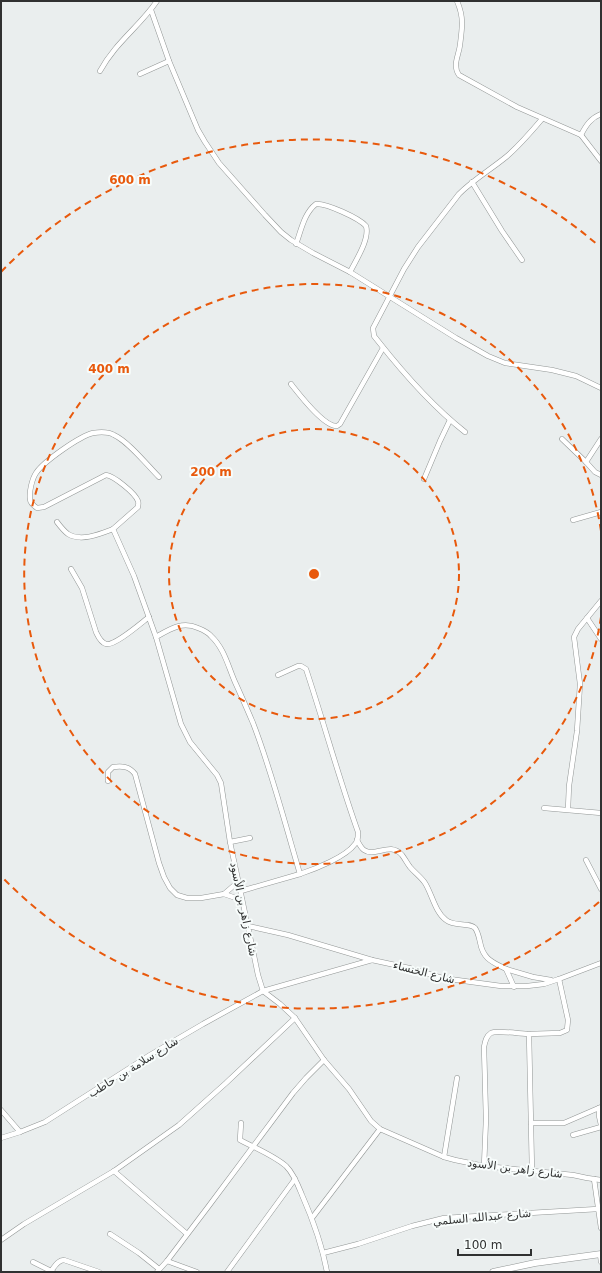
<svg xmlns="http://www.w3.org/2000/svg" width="602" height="1273" viewBox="0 0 602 1273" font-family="'DejaVu Sans',Vazirmatn,sans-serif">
	<rect width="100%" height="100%" fill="#eaeeee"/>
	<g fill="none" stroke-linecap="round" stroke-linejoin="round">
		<!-- minor casing -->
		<g stroke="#929695" stroke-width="5.5">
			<g id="minor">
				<path d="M 457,1 C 460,8 462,15 462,23 C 462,30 461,37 460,45 C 459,55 452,65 459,75 L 517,107 L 581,135 L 601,161"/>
				<path d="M 151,10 L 169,61 L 198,130 L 205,142 L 219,163 L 265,215 L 281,232 L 291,240 L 313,253 L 350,272 L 456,338 L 488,356 L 505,363 L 552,370 L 576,376 L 601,388"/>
				<path d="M 100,71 C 115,43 140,26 157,1"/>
				<path d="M 140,74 L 169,61"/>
				<path d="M 581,135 C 586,125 591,118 601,114"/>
				<path d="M 472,182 L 502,231 L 522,260"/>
				<path d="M 296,244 C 301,231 304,213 316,204 C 326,203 359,218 366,226 C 370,239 356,260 350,272"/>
				<path d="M 291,384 C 299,394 324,427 337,426 L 340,424 L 383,348"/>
				<path d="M 465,432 C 432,406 404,374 378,341 L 374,336 L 373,328 L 404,269 L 418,247 L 459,194 C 473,180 490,170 506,157 C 519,146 531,132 542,119"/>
				<path d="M 562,439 L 586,462"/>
				<path d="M 601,439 L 586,462 L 595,472 L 601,475"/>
				<path d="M 424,479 L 440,441 L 450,420"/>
				<path d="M 573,520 L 601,512"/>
				<path d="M 57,522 C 60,526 64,531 68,534 C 81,542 100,534 113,529"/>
				<path d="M 71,569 L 82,588 L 96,632 C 98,636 100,642 106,644 C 115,646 141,623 149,617"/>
				<path d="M 587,618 L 601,639"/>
				<path d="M 156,637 L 134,576 L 113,529 L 138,507 C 138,504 139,504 138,501 C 135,493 114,476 106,475 L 44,507 L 37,508 C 34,506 30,503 30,499 C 29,492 32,479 36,473 C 44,461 80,436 93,433 C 100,432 109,432 114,435 C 129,442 147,465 159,477"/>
				<path d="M 278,675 L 298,666 L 301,666 L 306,669 C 324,723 339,779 358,832 C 358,837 358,841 355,844 C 346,857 315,869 300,874"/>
				<path d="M 108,781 L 108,772 L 113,767 C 122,766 129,766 135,774 L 159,863 L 164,877 L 170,888 L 177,895 L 187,898 L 201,898 L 224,894 L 238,882"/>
				<path d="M 544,808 L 601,813"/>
				<path d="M 568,809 L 569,786 L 577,731 L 580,684 L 574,637 L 578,629 L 601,601"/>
				<path d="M 357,840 C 359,844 361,848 364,850 C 375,858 390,841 402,855 C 405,859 407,863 410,867 C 415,873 421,877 425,883 C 432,894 435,912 446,920 C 454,927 470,922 475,928 C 478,932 479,938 480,942 C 483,959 492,962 506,969 L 514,987"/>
				<path d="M 230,842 L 250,838"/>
				<path d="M 586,860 L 601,889"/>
				<path d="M 241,891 L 300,874 C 285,824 272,772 253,723 C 247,709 241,695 235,682 C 228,666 224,648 211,636 C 208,632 203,630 198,628 C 182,621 170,629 156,637 L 181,724 L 190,742 L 217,775 L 221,783 L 230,842 L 252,946 L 258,975 L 263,991 L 280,1004 L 295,1018 L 324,1060 L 349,1089 L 371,1121 L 380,1129 L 444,1157 L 455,1160 L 484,1166 L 573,1175 L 587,1178 L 601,1180"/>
				<path d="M 224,894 L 242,900"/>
				<path d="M 248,926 L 288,935 L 372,960 L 409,968 L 442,978 L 501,986 L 527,986 L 544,984 L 559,979 L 601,963"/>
				<path d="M 506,969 L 533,977 L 551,980"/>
				<path d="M 599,1108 L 599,1116 L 601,1125"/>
				<path d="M 1,1110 L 20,1132"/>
				<path d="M 241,1123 L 240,1140 C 255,1148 273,1155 286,1166 C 294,1174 298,1185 302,1195 C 313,1220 322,1245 327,1272"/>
				<path d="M 531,1123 L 564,1123 L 601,1107"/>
				<path d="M 573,1135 L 601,1127"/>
				<path d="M 1,1138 L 20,1132 L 45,1122 L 150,1055 L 203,1024 L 263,991 L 372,960"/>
				<path d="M 444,1157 L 457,1078"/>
				<path d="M 484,1166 L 486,1119 L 484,1047 C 485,1042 486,1036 491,1033 C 496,1030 522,1034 529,1034"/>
				<path d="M 114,1171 L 187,1234"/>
				<path d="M 532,1171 L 529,1034 L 560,1033 L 567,1030 L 568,1020 L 559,979"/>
				<path d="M 594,1179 L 601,1228"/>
				<path d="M 312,1218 L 380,1129"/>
				<path d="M 110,1234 L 139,1253 L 159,1269"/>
				<path d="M 1,1240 L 24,1224 L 114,1171 L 179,1125 L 226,1083 L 295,1018"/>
				<path d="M 323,1253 L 358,1244 L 412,1226 L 444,1218 L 598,1209"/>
				<path d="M 600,1254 L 601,1262"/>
				<path d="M 167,1261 L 197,1272"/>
				<path d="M 33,1262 L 53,1272"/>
				<path d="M 51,1271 C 55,1266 58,1260 64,1260 L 99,1272"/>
				<path d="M 157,1272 L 167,1261 L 208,1207 L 293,1093 L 306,1078 L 324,1060"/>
				<path d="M 227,1272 L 295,1179"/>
			</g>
		</g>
		<!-- tertiary casing -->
		<g stroke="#929695" stroke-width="7">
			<path id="tertiary" d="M 493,1272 L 535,1263 L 601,1254"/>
		</g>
		<!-- minor -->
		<use href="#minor" stroke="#fff" stroke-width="4.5"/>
		<!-- tertiary -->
		<use href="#tertiary" stroke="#fff" stroke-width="6"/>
	</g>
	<!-- distance rings -->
	<g fill="none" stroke="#e8590c" stroke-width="2" stroke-dasharray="7 5">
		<circle cx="314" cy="574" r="145"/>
		<path d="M601 617A290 290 0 1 1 601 531"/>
		<path d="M599 902A435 435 0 0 1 1 876M1 272A435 435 0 0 1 599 246"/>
	</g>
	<g text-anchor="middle" stroke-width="4" stroke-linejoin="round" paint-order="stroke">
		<!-- street labels -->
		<g font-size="11" fill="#303131" stroke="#f7fcfb">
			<text transform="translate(244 909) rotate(78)" y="4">شارع زاهر بن الأسود</text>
			<text transform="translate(424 972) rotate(14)" y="4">شارع الخنساء</text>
			<text transform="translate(133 1067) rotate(-32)" y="4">شارع سلامة بن حاطب</text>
			<text transform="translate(515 1168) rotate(7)" y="4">شارع زاهر بن الأسود</text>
			<text transform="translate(482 1217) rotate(-5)" y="4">شارع عبدالله السلمي</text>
		</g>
	</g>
	<circle cx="314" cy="574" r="6" fill="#e8590c" stroke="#f7fcfb" stroke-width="2"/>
	<g font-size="12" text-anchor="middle" font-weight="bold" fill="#e8590c" stroke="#f7fcfb" stroke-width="4" stroke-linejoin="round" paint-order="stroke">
		<text x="130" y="184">600 m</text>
		<text x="109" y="373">400 m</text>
		<text x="211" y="476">200 m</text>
	</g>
	<!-- border -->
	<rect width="602" height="1273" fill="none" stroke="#303131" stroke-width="4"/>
	<!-- scale -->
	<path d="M458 1249v6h73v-6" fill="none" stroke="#303131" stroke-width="2"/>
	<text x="464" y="1249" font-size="12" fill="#303131" stroke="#f7fcfb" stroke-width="3" paint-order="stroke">100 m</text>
</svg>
